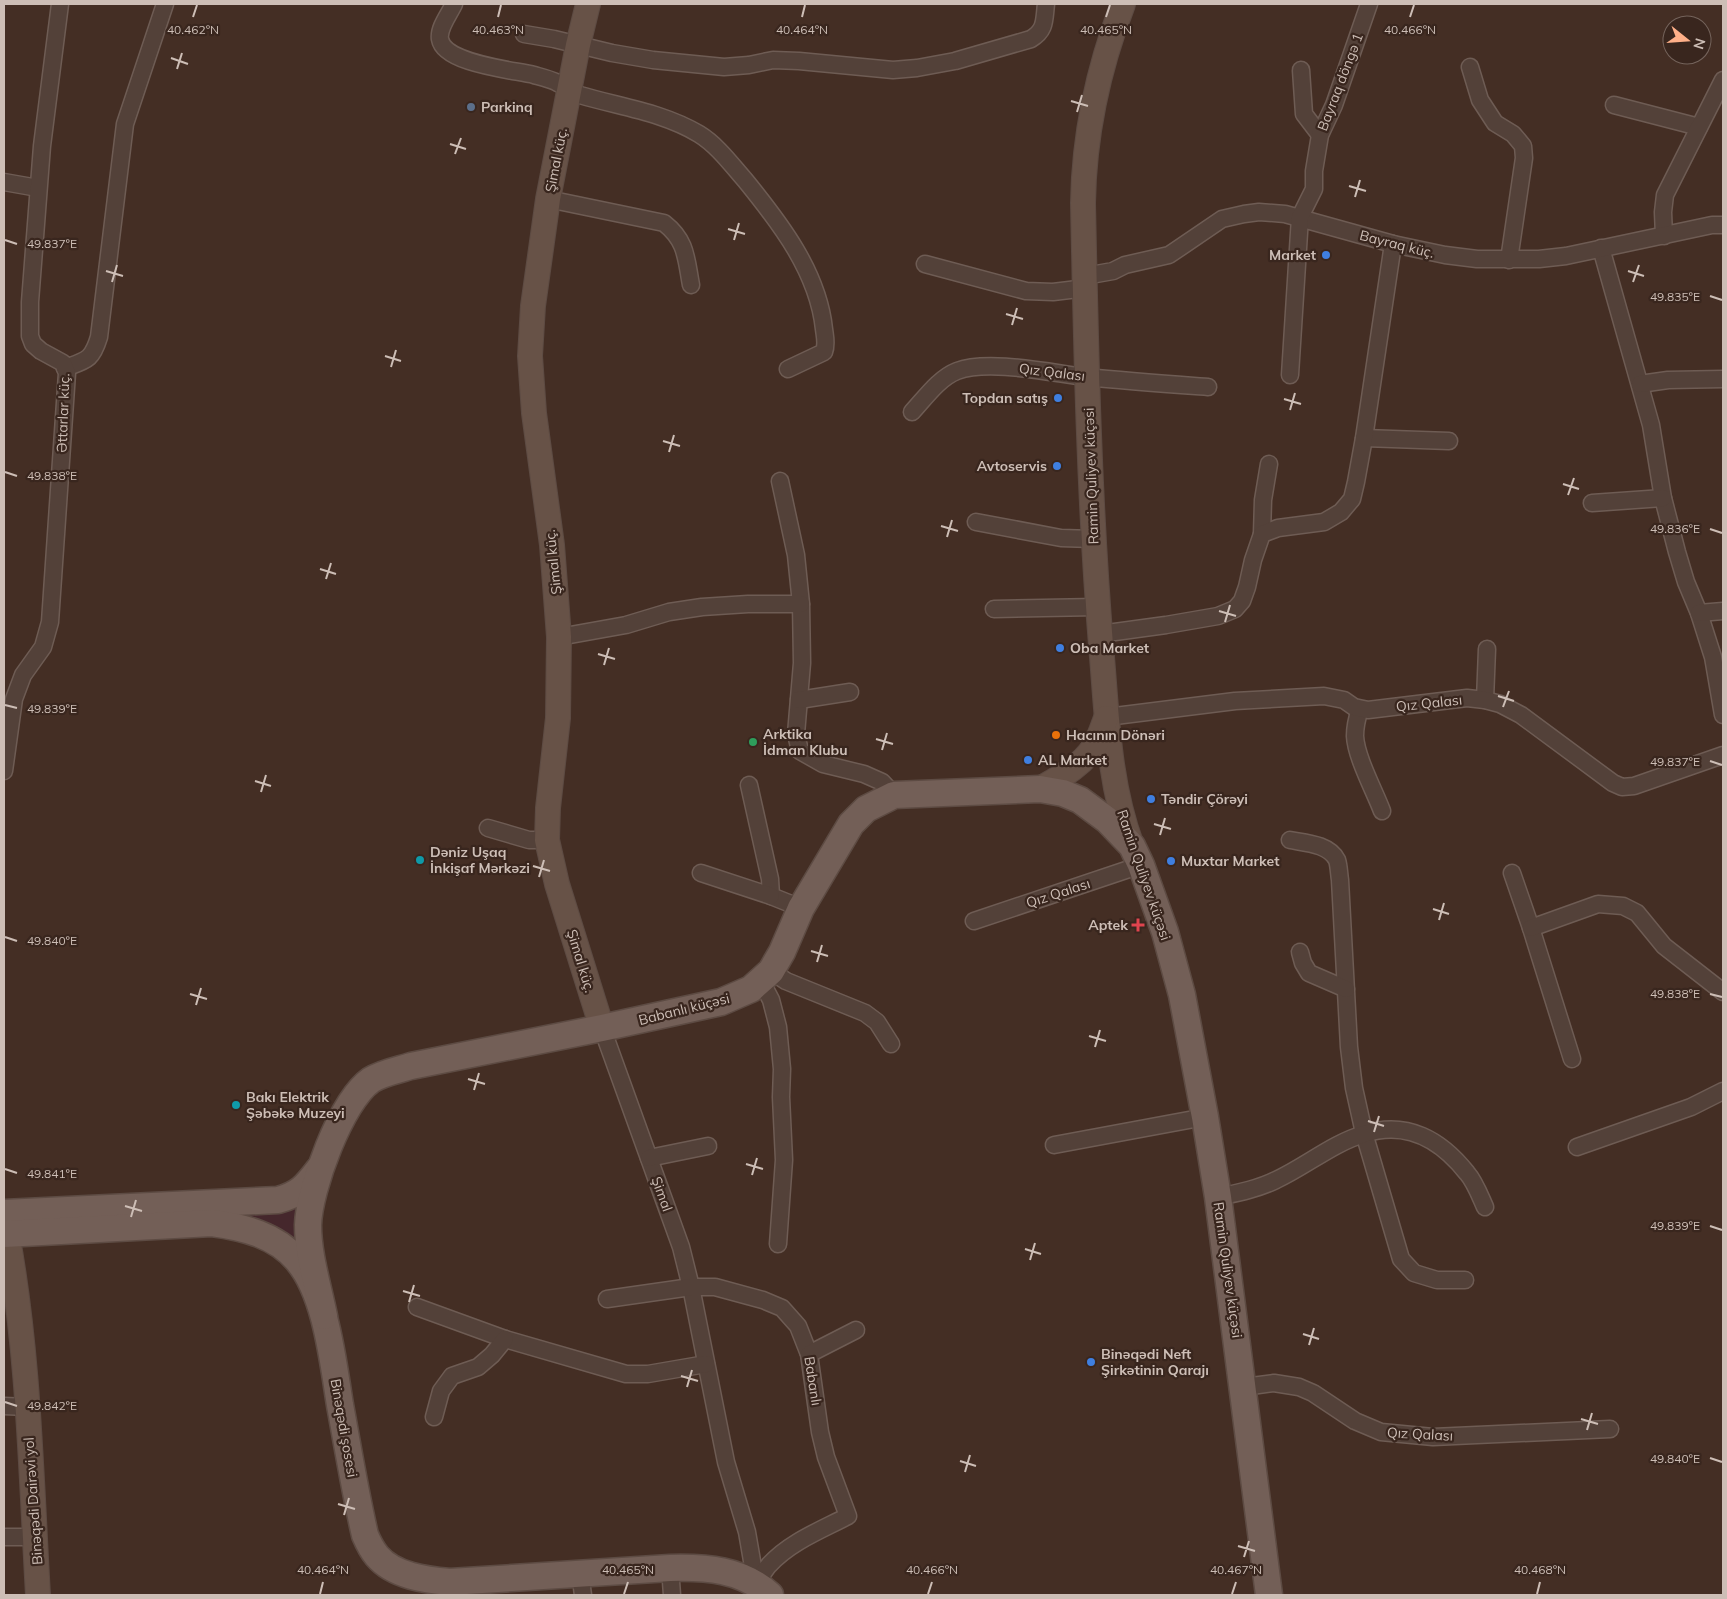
<svg xmlns="http://www.w3.org/2000/svg" width="1727" height="1599" viewBox="0 0 1727 1599" font-family="Mulish,sans-serif">
	<rect width="100%" height="100%" fill="#442e24"/>
	<!-- green -->
	<path fill="#45272c" d="M 302,1202 L 303,1250 L 216,1214 L 260,1215 L 285,1211 Z"/>
	<g fill="none" stroke-linecap="round" stroke-linejoin="round">
		<!-- street casing -->
		<g stroke="#6e5c54" stroke-width="19">
			<g id="street">
				<path d="M 454,4 C 450,13 438,28 440,39 C 444,64 514,70 534,75 C 541,77 549,79 556,82 C 564,86 571,91 580,95 C 620,107 662,112 699,134 C 717,145 731,164 745,180 C 780,223 818,272 824,329 C 825,337 827,344 824,352 L 788,369"/>
				<path d="M 524,34 L 554,39 L 612,53 L 653,60 L 724,67 L 749,65 L 773,60 L 799,61 L 893,70 L 917,68 L 955,61 L 1031,39 C 1046,30 1044,20 1046,4"/>
				<path d="M 1470,67 L 1480,100 L 1495,123 L 1513,134 L 1523,146 L 1524,158 L 1509,260"/>
				<path d="M 1301,70 L 1304,114 L 1320,135"/>
				<path d="M 1614,105 L 1699,127"/>
				<path d="M 4,182 L 38,188"/>
				<path d="M 548,199 L 664,223 C 687,241 686,259 691,285"/>
				<path d="M 1664,236 L 1663,212 L 1665,195 L 1723,80"/>
				<path d="M 1601,248 L 1651,425 L 1663,498 L 1677,552 L 1686,582 L 1699,613 L 1713,657 L 1723,715"/>
				<path d="M 925,264 L 1026,291 L 1053,292 L 1086,288"/>
				<path d="M 1085,276 L 1113,271 L 1125,265 L 1169,255 L 1222,219 L 1244,214 L 1259,212 L 1285,214 L 1393,244 L 1445,255 L 1477,259 L 1539,259 L 1566,256 L 1712,225 L 1723,225"/>
				<path d="M 65,368 C 87,360 92,360 99,337 L 125,124 L 165,4"/>
				<path d="M 1290,375 L 1300,217 L 1314,189 L 1314,171 L 1320,135 L 1334,105 L 1369,4"/>
				<path d="M 1640,384 L 1668,380 L 1723,379"/>
				<path d="M 912,412 C 925,398 939,378 957,371 C 988,359 1052,373 1086,377 C 1127,381 1168,384 1208,387"/>
				<path d="M 1364,438 L 1449,441"/>
				<path d="M 780,481 L 796,555 L 801,604 L 802,663 L 796,734 L 800,751 L 823,764 L 864,774 L 882,782 L 894,795"/>
				<path d="M 1592,503 L 1663,498"/>
				<path d="M 976,522 L 1061,538 L 1093,539"/>
				<path d="M 1262,534 L 1263,500 L 1269,464"/>
				<path d="M 994,609 L 1097,607"/>
				<path d="M 1699,613 L 1723,611"/>
				<path d="M 1100,634 L 1166,625 L 1218,616 L 1235,609 L 1242,601 L 1247,587 L 1253,560 L 1262,534 L 1278,528 L 1324,522 L 1341,512 L 1352,499 L 1356,482 L 1364,438 L 1393,244"/>
				<path d="M 559,637 L 626,625 L 669,612 L 702,607 L 748,604 L 801,604"/>
				<path d="M 799,700 L 850,692"/>
				<path d="M 1485,700 L 1487,649"/>
				<path d="M 1360,709 C 1357,718 1355,726 1355,736 C 1356,757 1374,790 1382,811"/>
				<path d="M 1107,717 L 1235,701 L 1324,696 L 1344,700 L 1354,707 L 1368,710 L 1467,698 L 1485,700 L 1500,704 L 1521,715 L 1613,783 L 1622,787 L 1634,786 L 1723,755"/>
				<path d="M 4,771 L 14,699 L 23,675 L 43,647 L 50,622 L 67,373 L 63,363 L 41,351 L 33,344 L 30,336 L 30,302 L 42,146 L 60,4"/>
				<path d="M 749,785 L 770,879 L 771,896 L 801,908"/>
				<path d="M 488,828 L 529,840 L 547,840"/>
				<path d="M 1290,840 C 1306,843 1329,844 1337,860 C 1339,866 1339,874 1340,880 L 1349,1047 L 1354,1088 L 1364,1133 L 1401,1259 L 1414,1273 L 1437,1280 L 1465,1280"/>
				<path d="M 701,873 L 771,896"/>
				<path d="M 1512,873 L 1531,928 L 1572,1059"/>
				<path d="M 974,921 L 1141,865"/>
				<path d="M 1531,928 L 1598,904 L 1623,906 L 1637,913 L 1664,946 L 1723,992"/>
				<path d="M 1300,952 L 1303,963 L 1309,973 L 1346,989"/>
				<path d="M 771,971 L 786,981 L 865,1013 L 877,1022 L 891,1044"/>
				<path d="M 761,981 L 771,1000 L 778,1027 L 782,1069 L 781,1097 L 784,1160 L 778,1244"/>
				<path d="M 602,1028 L 681,1247 L 691,1287 L 726,1462 L 747,1532 L 756,1584"/>
				<path d="M 1054,1145 L 1205,1117"/>
				<path d="M 1577,1147 L 1691,1107 L 1723,1091"/>
				<path d="M 649,1158 L 708,1146"/>
				<path d="M 1218,1197 C 1237,1193 1258,1189 1276,1180 C 1306,1166 1333,1143 1364,1134 C 1407,1120 1441,1140 1467,1173 C 1475,1182 1480,1196 1485,1207"/>
				<path d="M 607,1299 L 691,1287 L 715,1287 L 763,1300 L 782,1308 L 798,1326 L 809,1354 L 820,1432 L 826,1457 L 848,1516 C 821,1530 790,1542 769,1565 C 764,1571 760,1578 756,1584"/>
				<path d="M 417,1307 L 505,1339 L 626,1374 L 648,1374 L 706,1364"/>
				<path d="M 809,1354 L 856,1330"/>
				<path d="M 1244,1387 L 1274,1383 L 1299,1387 L 1313,1393 L 1355,1421 L 1381,1432 L 1433,1437 L 1610,1429"/>
				<path d="M 4,1406 L 27,1407"/>
				<path d="M 434,1417 L 441,1391 L 452,1376 L 478,1367 L 492,1355 L 505,1339"/>
				<path d="M 4,1537 L 35,1537"/>
				<path d="M 670,1568 L 672,1595"/>
				<path d="M 580,1573 L 583,1595"/>
			</g>
		</g>
		<!-- secondary casing -->
		<g stroke="#5d4b43" stroke-width="26">
			<g id="secondary">
				<path d="M 588,4 L 578,45 L 548,199 L 533,306 L 530,356 L 534,413 L 552,545 L 559,637 L 558,718 L 548,808 L 547,840 L 557,884 L 602,1028"/>
				<path d="M 1123,4 C 1098,69 1084,133 1083,203 C 1086,351 1089,498 1101,645 C 1107,713 1108,782 1132,846"/>
				<path d="M 1040,789 C 1060,777 1080,767 1093,748 C 1099,739 1102,728 1106,718"/>
				<path d="M 7,1234 C 29,1353 31,1475 38,1595"/>
			</g>
		</g>
		<!-- primary casing -->
		<g stroke="#5d4b43" stroke-width="29">
			<g id="primary">
				<path d="M 4,1213 L 278,1200 C 300,1194 306,1186 319,1169"/>
				<path d="M 4,1234 L 212,1223 C 243,1227 276,1235 297,1260 C 326,1293 333,1362 340,1405 C 348,1448 355,1492 365,1535 C 368,1542 372,1550 377,1556 C 394,1576 426,1580 450,1582 L 670,1568 C 706,1567 742,1569 770,1595"/>
				<path d="M 324,1316 C 318,1286 308,1255 308,1225 C 309,1189 341,1101 371,1080 C 382,1073 398,1070 411,1066 L 602,1028 L 721,1002 L 751,989 L 771,971 L 782,952 L 801,908 L 851,824 L 866,809 L 894,795 L 1040,789 L 1063,793 L 1080,800 L 1107,820 L 1132,846 L 1141,865 L 1165,932 L 1182,995 L 1205,1117 L 1218,1197 L 1269,1595"/>
			</g>
		</g>
		<!-- street -->
		<use href="#street" stroke="#534139" stroke-width="16"/>
		<!-- secondary -->
		<use href="#secondary" stroke="#675247" stroke-width="24"/>
		<!-- primary -->
		<use href="#primary" stroke="#735f57" stroke-width="26"/>
	</g>
	<!-- ticks -->
	<path fill="none" stroke="#cdbeb6" stroke-width="2" d="M 193,17 L 197,5M 498,17 L 501,5M 802,17 L 805,5M 1106,17 L 1110,5M 1410,17 L 1414,5M 171,58 L 188,64M 177,69 L 182,53M 1071,101 L 1088,106M 1077,112 L 1082,95M 450,144 L 466,149M 455,154 L 461,138M 1349,186 L 1366,191M 1355,197 L 1360,180M 728,229 L 745,234M 5,240 L 17,244M 734,240 L 739,223M 106,271 L 123,276M 1628,271 L 1644,276M 112,282 L 117,265M 1633,282 L 1639,265M 1710,296 L 1722,300M 1006,314 L 1023,319M 1012,325 L 1017,308M 385,356 L 401,361M 391,367 L 396,350M 1284,399 L 1301,404M 1290,410 L 1295,393M 663,441 L 680,446M 669,452 L 674,435M 5,472 L 17,476M 1563,484 L 1579,489M 1568,495 L 1574,478M 941,526 L 958,531M 1710,529 L 1722,533M 947,537 L 952,520M 320,569 L 336,574M 326,579 L 331,563M 1219,611 L 1236,616M 1225,622 L 1230,605M 598,654 L 615,659M 604,665 L 609,648M 1498,696 L 1514,701M 5,705 L 17,708M 1503,707 L 1509,691M 876,739 L 893,744M 882,750 L 887,733M 1710,761 L 1722,765M 255,781 L 271,786M 261,792 L 266,775M 1154,824 L 1171,829M 1160,835 L 1165,818M 533,866 L 550,871M 539,877 L 544,860M 1433,909 L 1449,914M 1439,920 L 1444,903M 5,937 L 17,941M 811,951 L 828,956M 817,962 L 822,945M 190,994 L 207,999M 1710,994 L 1722,997M 196,1005 L 201,988M 1089,1036 L 1106,1041M 1095,1047 L 1100,1030M 468,1079 L 485,1084M 474,1090 L 479,1073M 1368,1121 L 1384,1126M 1374,1132 L 1379,1116M 746,1164 L 763,1169M 5,1169 L 17,1173M 752,1175 L 757,1158M 125,1206 L 142,1211M 131,1217 L 136,1200M 1710,1226 L 1722,1230M 1025,1249 L 1041,1254M 1030,1260 L 1035,1243M 403,1291 L 420,1296M 409,1302 L 414,1285M 1303,1334 L 1319,1339M 1309,1345 L 1314,1328M 681,1376 L 698,1381M 687,1387 L 692,1370M 5,1402 L 17,1406M 1581,1419 L 1598,1424M 1587,1430 L 1592,1413M 1710,1458 L 1722,1462M 960,1461 L 976,1466M 965,1472 L 970,1455M 338,1504 L 355,1509M 344,1515 L 349,1498M 1238,1546 L 1255,1551M 1244,1557 L 1249,1541M 320,1594 L 323,1582M 624,1594 L 628,1582M 928,1594 L 932,1582M 1232,1594 L 1236,1582M 1537,1594 L 1540,1582"/>
	<!-- markers -->
	<circle fill="#5c6f8a" stroke="#39261e" stroke-width="2" cx="471" cy="107" r="5"/>
	<g fill="#3f7fe0" stroke="#39261e" stroke-width="2">
		<circle cx="1326" cy="255" r="5"/>
		<circle cx="1058" cy="398" r="5"/>
		<circle cx="1057" cy="466" r="5"/>
		<circle cx="1060" cy="648" r="5"/>
		<circle cx="1028" cy="760" r="5"/>
		<circle cx="1151" cy="799" r="5"/>
		<circle cx="1171" cy="861" r="5"/>
		<circle cx="1091" cy="1362" r="5"/>
	</g>
	<circle fill="#e8710a" stroke="#39261e" stroke-width="2" cx="1056" cy="735" r="5"/>
	<circle fill="#2e9e5b" stroke="#39261e" stroke-width="2" cx="753" cy="742" r="5"/>
	<g fill="#0f9aa8" stroke="#39261e" stroke-width="2">
		<circle cx="420" cy="860" r="5"/>
		<circle cx="236" cy="1105" r="5"/>
	</g>
	<path fill="#e0444e" stroke="#39261e" stroke-width="2" d="M1135.5 917.5h5v5h5v5h-5v5h-5v-5h-5v-5h5z"/>
	<g text-anchor="middle" stroke-width="4.5" stroke-linejoin="round" paint-order="stroke">
		<!-- street labels -->
		<g font-size="14" fill="#cdbeb6" stroke="#39261e">
			<text transform="translate(1340 82) rotate(-69)" y="5">Bayraq döngə 1</text>
			<text transform="translate(556 160) rotate(-79)" y="5">Şimal küç.</text>
			<text transform="translate(1397 244) rotate(14)" y="5">Bayraq küç.</text>
			<text transform="translate(1052 372) rotate(7)" y="5">Qız Qalası</text>
			<text transform="translate(63 413) rotate(-88)" y="5">Əttarlar küç.</text>
			<text transform="translate(1091 476) rotate(-92)" y="5">Ramin Quliyev küçəsi</text>
			<text transform="translate(553 562) rotate(-96)" y="5">Şimal küç.</text>
			<text transform="translate(1429 703) rotate(-6)" y="5">Qız Qalası</text>
			<text transform="translate(1144 875) rotate(71)" y="5">Ramin Quliyev küçəsi</text>
			<text transform="translate(1058 893) rotate(-18)" y="5">Qız Qalası</text>
			<text transform="translate(581 961) rotate(73)" y="5">Şimal küç.</text>
			<text transform="translate(684 1009) rotate(-14)" y="5">Babanlı küçəsi</text>
			<text transform="translate(662 1194) rotate(70)" y="5">Şimal</text>
			<text transform="translate(1228 1270) rotate(82)" y="5">Ramin Quliyev küçəsi</text>
			<text transform="translate(813 1381) rotate(81)" y="5">Babanlı</text>
			<text transform="translate(344 1428) rotate(80)" y="5">Binəqədi şosesi</text>
			<text transform="translate(1420 1434) rotate(3)" y="5">Qız Qalası</text>
			<text transform="translate(33 1501) rotate(-94)" y="5">Binəqədi Dairəvi yol</text>
		</g>
		<!-- poi labels -->
		<g font-size="14" font-weight="bold" fill="#cdbeb6" stroke="#39261e" text-anchor="start">
			<text x="481" y="112">Parkinq</text>
			<text x="1316" y="260" text-anchor="end">Market</text>
			<text x="1048" y="403" text-anchor="end">Topdan satış</text>
			<text x="1047" y="471" text-anchor="end">Avtoservis</text>
			<text x="1070" y="653">Oba Market</text>
			<text x="763" y="739">Arktika<tspan x="763" dy="16">İdman Klubu</tspan></text>
			<text x="1066" y="740">Hacının Dönəri</text>
			<text x="1038" y="765">AL Market</text>
			<text x="1161" y="804">Təndir Çörəyi</text>
			<text x="430" y="857">Dəniz Uşaq<tspan x="430" dy="16">İnkişaf Mərkəzi</tspan></text>
			<text x="1181" y="866">Muxtar Market</text>
			<text x="1128" y="930" text-anchor="end">Aptek</text>
			<text x="246" y="1102">Bakı Elektrik<tspan x="246" dy="16">Şəbəkə Muzeyi</tspan></text>
			<text x="1101" y="1359">Binəqədi Neft<tspan x="1101" dy="16">Şirkətinin Qarajı</tspan></text>
		</g>
	</g>
	<g font-size="12" text-anchor="middle" fill="#cdbeb6" stroke="#39261e" stroke-width="4.5" stroke-linejoin="round" paint-order="stroke">
		<text x="193" y="34">40.462°N</text>
		<text x="498" y="34">40.463°N</text>
		<text x="802" y="34">40.464°N</text>
		<text x="1106" y="34">40.465°N</text>
		<text x="1410" y="34">40.466°N</text>
		<text x="52" y="248">49.837°E</text>
		<text x="1675" y="301">49.835°E</text>
		<text x="52" y="480">49.838°E</text>
		<text x="1675" y="533">49.836°E</text>
		<text x="52" y="713">49.839°E</text>
		<text x="1675" y="766">49.837°E</text>
		<text x="52" y="945">49.840°E</text>
		<text x="1675" y="998">49.838°E</text>
		<text x="52" y="1178">49.841°E</text>
		<text x="1675" y="1230">49.839°E</text>
		<text x="52" y="1410">49.842°E</text>
		<text x="1675" y="1463">49.840°E</text>
		<text x="323" y="1574">40.464°N</text>
		<text x="628" y="1574">40.465°N</text>
		<text x="932" y="1574">40.466°N</text>
		<text x="1236" y="1574">40.467°N</text>
		<text x="1540" y="1574">40.468°N</text>
	</g>
	<!-- border -->
	<rect width="1727" height="1599" fill="none" stroke="#cdbeb6" stroke-width="10"/>
	<!-- north arrow -->
	<g transform="translate(1687 40) rotate(107)"><circle r="24" fill="#39261e" stroke="#74635b"/>
	<path d="M0-4L9 19L0 12L-9 19Z" fill="#ffb089"/>
	<text y="-8" font-size="14" font-weight="bold" text-anchor="middle" fill="#cdbeb6">N</text>
	</g>
</svg>
